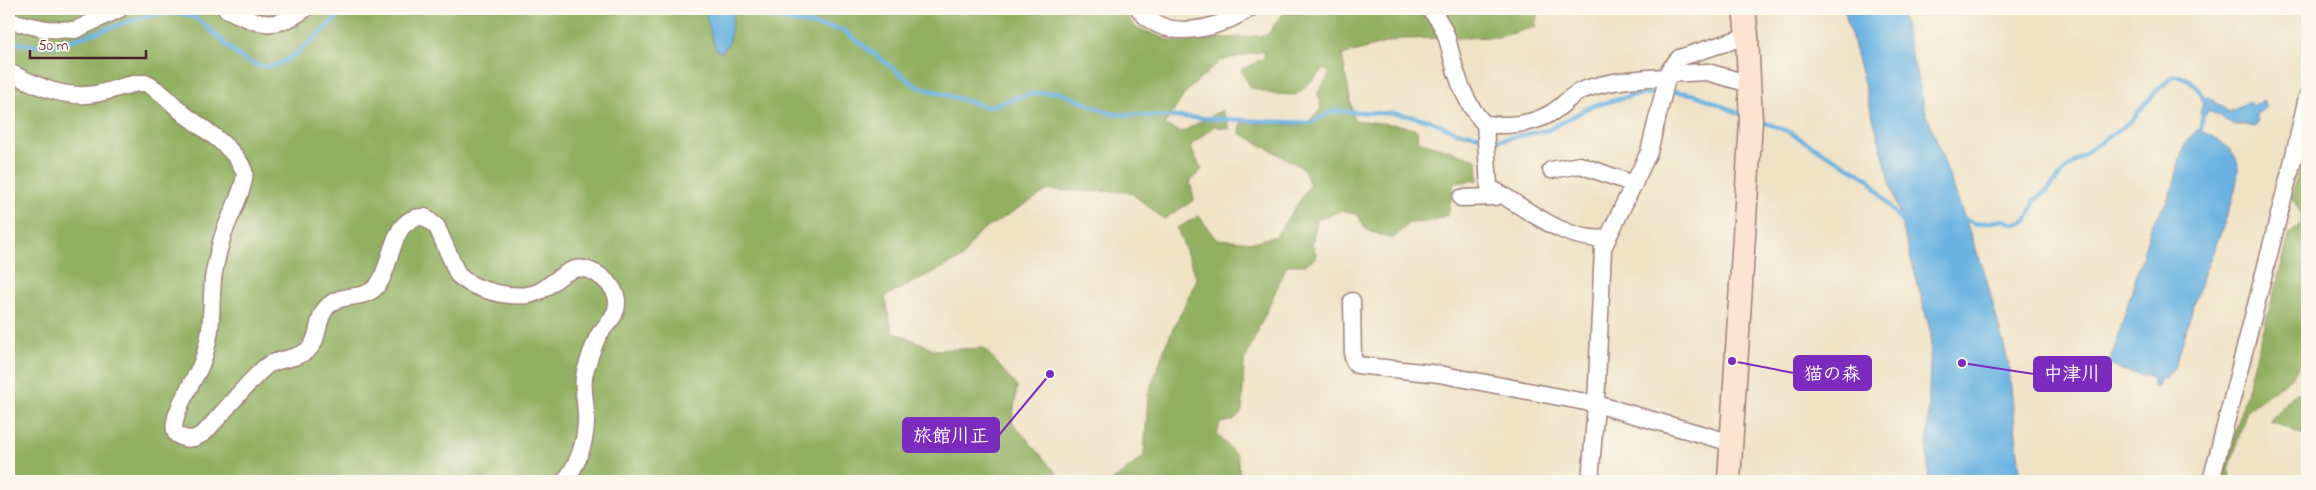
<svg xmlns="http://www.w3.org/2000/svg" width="2316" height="490" viewBox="0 0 2316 490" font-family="'Indie Flower','Klee One',sans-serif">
	<rect width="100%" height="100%" fill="#fbf7ec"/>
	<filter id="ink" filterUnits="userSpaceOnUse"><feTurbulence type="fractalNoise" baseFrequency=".02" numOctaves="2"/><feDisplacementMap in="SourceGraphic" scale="10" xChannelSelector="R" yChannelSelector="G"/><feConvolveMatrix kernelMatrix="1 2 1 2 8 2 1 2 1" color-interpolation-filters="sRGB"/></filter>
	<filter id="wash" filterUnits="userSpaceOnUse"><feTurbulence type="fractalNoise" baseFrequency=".0096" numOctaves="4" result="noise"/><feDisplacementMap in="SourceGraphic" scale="20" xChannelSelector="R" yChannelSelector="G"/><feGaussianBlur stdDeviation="1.12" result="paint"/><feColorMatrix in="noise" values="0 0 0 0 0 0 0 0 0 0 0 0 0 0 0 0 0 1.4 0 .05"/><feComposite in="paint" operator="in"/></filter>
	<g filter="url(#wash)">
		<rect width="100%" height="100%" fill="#f0e2c5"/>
		<!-- forest -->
		<g fill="#92b062" stroke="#6e6846">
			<path d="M 9,9 L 1122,9 L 1135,27 L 1174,42 L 1267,35 L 1283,14 L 1307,9 L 1538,9 L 1535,27 L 1499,37 L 1400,39 L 1342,55 L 1354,120 L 1399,125 L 1417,130 L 1418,141 L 1477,159 L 1478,180 L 1454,183 L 1448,215 L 1427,222 L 1409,223 L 1393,239 L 1366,230 L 1357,214 L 1341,211 L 1317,220 L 1312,244 L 1317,256 L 1305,265 L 1287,265 L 1244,361 L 1242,411 L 1234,420 L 1220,423 L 1217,434 L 1237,456 L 1241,481 L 1112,481 L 1144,456 L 1148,395 L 1167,342 L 1197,279 L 1177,228 L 1199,216 L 1216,239 L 1254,242 L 1276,236 L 1310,185 L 1303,168 L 1240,133 L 1241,123 L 1305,125 L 1321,109 L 1318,93 L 1330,74 L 1325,69 L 1296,95 L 1273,94 L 1251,88 L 1241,70 L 1264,58 L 1264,51 L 1221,60 L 1187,91 L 1164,125 L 1182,132 L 1222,110 L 1230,129 L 1214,126 L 1190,146 L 1202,170 L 1190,181 L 1194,200 L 1164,219 L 1130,192 L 1048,190 L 977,234 L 962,258 L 885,296 L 892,331 L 936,350 L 984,348 L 1017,387 L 1012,422 L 1063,481 L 9,481 Z"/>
			<path d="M 2307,138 L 2307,353 L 2292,377 L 2247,410 L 2229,470 L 2231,481 L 2222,481 L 2290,234 L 2302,222 L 2300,210 L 2291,198 Z"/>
			<path d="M 2295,392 L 2307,396 L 2307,436 L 2270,421 Z"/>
		</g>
		<!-- water -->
		<g fill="#69b2e1" stroke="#5a6886">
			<path d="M 704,9 L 734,9 L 729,43 L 721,53 L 715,48 Z"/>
			<path d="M 1844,9 L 1900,9 L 1925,109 L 1985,274 L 2008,361 L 2021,481 L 1929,481 L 1927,454 L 1931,334 Z"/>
			<path d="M 2208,97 L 2229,112 L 2248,102 L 2253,106 L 2263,100 L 2267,107 L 2256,114 L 2258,121 L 2255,127 L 2246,125 L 2234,125 L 2211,111 L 2207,111 L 2206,115 L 2200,113 L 2203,104 L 2201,100 Z"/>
			<path d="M 2197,130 L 2202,130 L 2203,132 C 2213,134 2234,150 2237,161 C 2244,185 2212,252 2203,277 C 2192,307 2185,338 2174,368 L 2165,379 L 2159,379 L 2158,387 L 2153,387 L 2153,378 L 2121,370 L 2110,363 L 2152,224 C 2161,213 2168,199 2173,186 C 2180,167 2179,143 2196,132 Z"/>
		</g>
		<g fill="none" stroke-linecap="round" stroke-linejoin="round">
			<!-- stream -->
			<g stroke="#69b2e1" stroke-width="4.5">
				<path d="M 723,9 L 843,30 L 916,86 L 987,107 L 1030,94 L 1058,92 L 1112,114 L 1310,123 L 1334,111 L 1399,114 L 1429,120 L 1457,132 L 1482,136"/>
				<path d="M 9,42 C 23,44 40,47 54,45 C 91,39 160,1 193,17 C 220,30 241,75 275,65 C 296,59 329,24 346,9"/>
				<path d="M 1666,92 C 1694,89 1718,105 1743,115"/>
				<path d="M 1758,120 L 1787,131 L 1869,179 L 1903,224"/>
				<path d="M 2200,133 L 2204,109"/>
				<path d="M 1490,138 L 1499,140 L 1548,130 L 1590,107 L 1630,96 L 1659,93"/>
				<path d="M 1961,218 L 1977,224 L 2004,220 L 2014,224 L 2026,221 L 2033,207 L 2034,201 L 2039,196 L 2047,191 L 2065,170 L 2087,152 L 2130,122 L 2158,89 L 2174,76 C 2192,76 2197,87 2206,102"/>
			</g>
		</g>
	</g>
	<g filter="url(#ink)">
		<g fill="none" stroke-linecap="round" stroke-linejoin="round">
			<!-- street casing -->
			<g stroke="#9d8078" stroke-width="19">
				<g id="street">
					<path d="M 226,9 C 257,24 275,32 305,9"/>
					<path d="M 1139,9 C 1166,44 1217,29 1249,9"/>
					<path d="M 1429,9 C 1450,29 1448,49 1457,75 C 1463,93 1471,111 1485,124"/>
					<path d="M 9,21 L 46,29 L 75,30 L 120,9"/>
					<path d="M 9,72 C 37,86 68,101 100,93 C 115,90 131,82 145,83 C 161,90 171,103 184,114 C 202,128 236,148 244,171 C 248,182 228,220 223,235 C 219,249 215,264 213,279 C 210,313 214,331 201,365 C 194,381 168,418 176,434 C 187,442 196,439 205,432 C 225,411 244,386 265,367 C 277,358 296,360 308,350 C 321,339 315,318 328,306 C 342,292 363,301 376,287 C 393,270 389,214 425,217 L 437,227 L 458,275 C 475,291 519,302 540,291 C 552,285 562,272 575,269 C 592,265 619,286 617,304 C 616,318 605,325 598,336 C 593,347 588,361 585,372 C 582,383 584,392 585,402 C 589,431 582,458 565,481"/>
					<path d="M 1667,74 L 1707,72 L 1750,84"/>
					<path d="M 1551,170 L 1580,165 L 1634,184"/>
					<path d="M 1499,193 L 1489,187 L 1485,124 C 1512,127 1540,124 1561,106 C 1569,99 1573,94 1583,90 C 1610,80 1638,79 1666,77"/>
					<path d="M 1461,198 L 1495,197 L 1499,193 C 1531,212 1569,243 1607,238"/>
					<path d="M 1352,301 L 1353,359 L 1357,365 L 1439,374 L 1596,404 L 1603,248 L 1649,152 L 1669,70 L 1679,58 L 1747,36"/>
					<path d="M 1590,481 L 1596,404 L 1732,443"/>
					<path d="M 2211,481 L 2292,164 L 2307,97"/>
				</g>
			</g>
			<!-- secondary casing -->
			<g stroke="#9d8078" stroke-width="25">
				<path id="secondary" d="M 1729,481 L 1751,121 L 1747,36 L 1744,9"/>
			</g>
			<!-- street -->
			<use href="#street" stroke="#fff" stroke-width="16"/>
			<!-- secondary -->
			<use href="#secondary" stroke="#fde4d1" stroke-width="22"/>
		</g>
	</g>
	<!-- callouts -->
	<path fill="none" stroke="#7b2cbf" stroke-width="2" d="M1732 361L1794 373M1962 363L2034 374M1050 374L999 435"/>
	<g fill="#7b2cbf" stroke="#fbf7ec" stroke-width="2">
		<circle cx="1732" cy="361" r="5"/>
		<circle cx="1962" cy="363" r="5"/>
		<circle cx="1050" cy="374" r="5"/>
	</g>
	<g fill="#7b2cbf" stroke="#7b2cbf" stroke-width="2">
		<rect x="1794" y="356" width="77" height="34" rx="5"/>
		<rect x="2034" y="357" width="77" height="34" rx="5"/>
		<rect x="903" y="418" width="96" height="34" rx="5"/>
	</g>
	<g font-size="19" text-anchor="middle" font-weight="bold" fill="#fff">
		<text x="1832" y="380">猫の森</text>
		<text x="2072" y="380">中津川</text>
		<text x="951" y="442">旅館川正</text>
	</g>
	<!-- margin -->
	<rect width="2316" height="490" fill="none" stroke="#fbf7ec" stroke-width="30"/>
	<!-- scale -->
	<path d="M30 50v8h116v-8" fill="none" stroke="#4a1f2b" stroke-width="2.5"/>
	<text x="38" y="50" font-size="15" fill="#4a1f2b" stroke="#fbf7ec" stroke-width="4" paint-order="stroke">50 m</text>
</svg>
